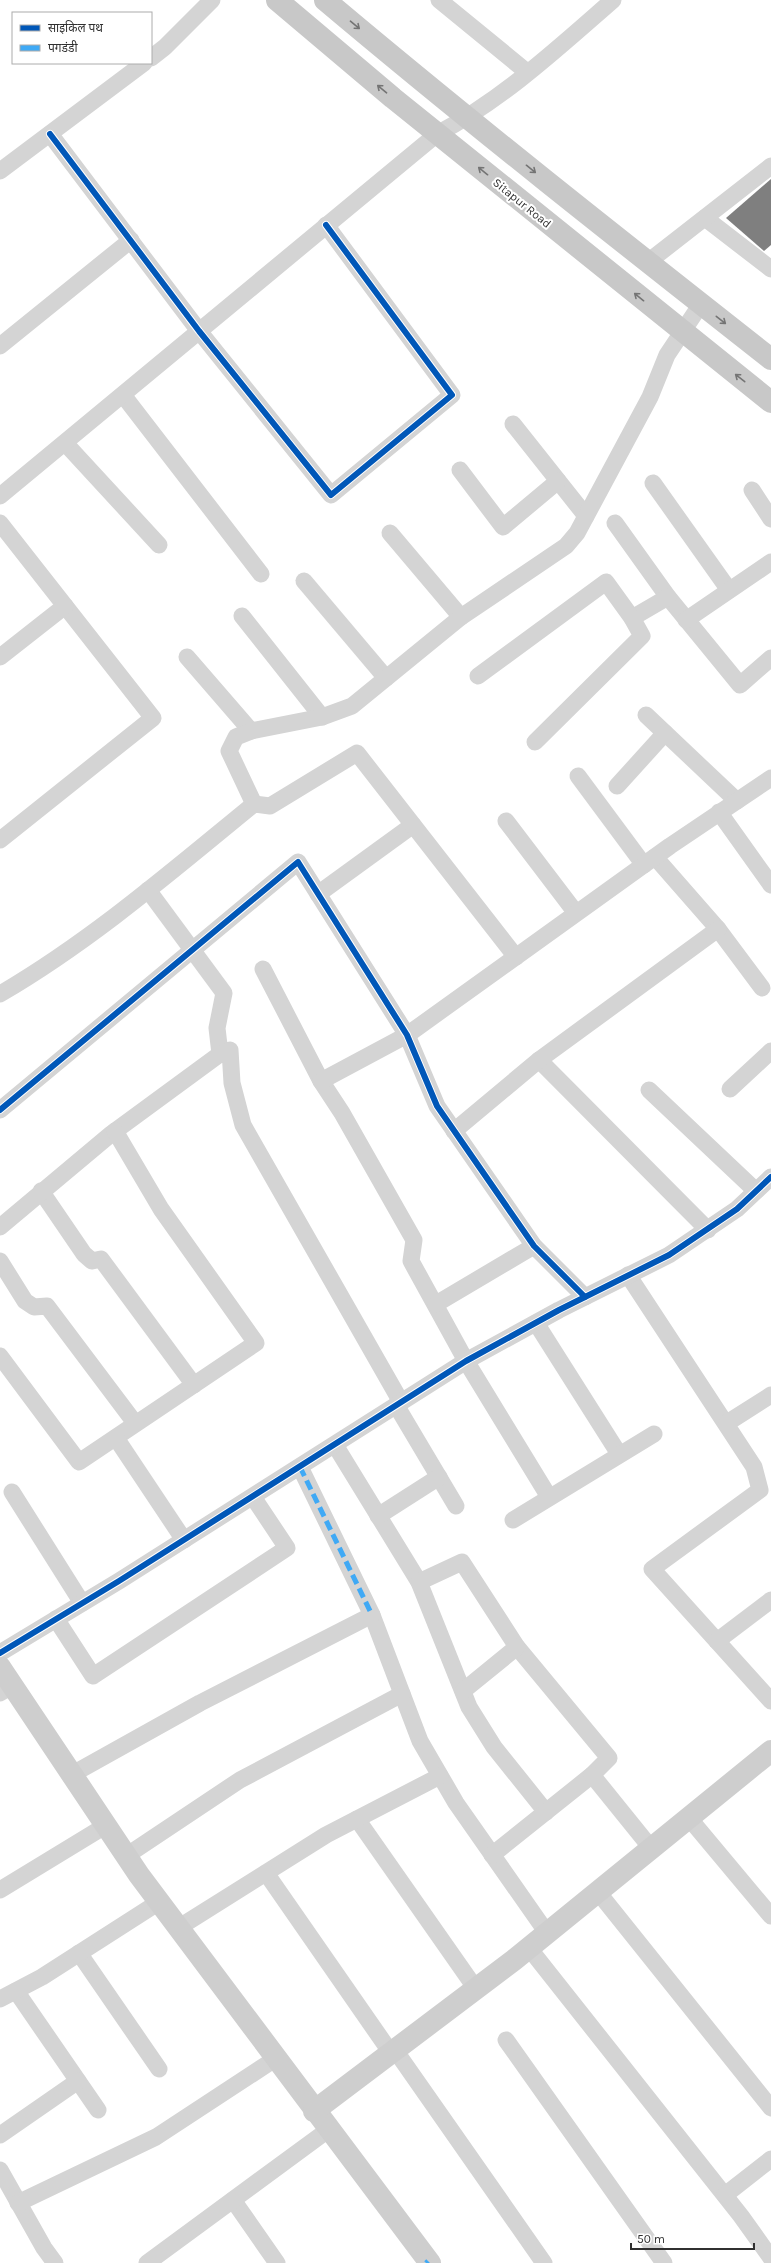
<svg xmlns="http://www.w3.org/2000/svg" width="771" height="2263" viewBox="0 0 771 2263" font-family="Karla,'Noto Sans Devanagari',sans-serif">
	<rect width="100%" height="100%" fill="#fff"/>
	<!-- building -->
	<path fill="#7f7f7f" d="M 771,179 L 771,245 L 764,251 L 726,218 Z"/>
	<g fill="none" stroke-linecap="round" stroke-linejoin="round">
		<!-- street -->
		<g stroke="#d4d4d4" stroke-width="17">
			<path d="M 439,0 L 527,72"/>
			<path d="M 151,58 L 165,47 L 212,0"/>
			<path d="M 50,134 L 199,331 L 331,495 L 452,395 L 326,225"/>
			<path d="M 0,171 L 144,63"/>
			<path d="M 705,218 L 771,269"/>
			<path d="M 648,262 L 771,166"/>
			<path d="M 0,346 L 131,240"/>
			<path d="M 123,395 L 261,574"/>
			<path d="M 513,424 L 586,516"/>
			<path d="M 65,443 L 159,545"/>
			<path d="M 460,470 L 503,527 L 558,481"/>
			<path d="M 653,483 L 729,590"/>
			<path d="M 752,490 L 771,519"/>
			<path d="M 0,496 L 437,134 C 502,100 558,48 613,0"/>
			<path d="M 0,523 L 153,718 L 0,840"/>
			<path d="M 615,523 L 668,597 L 740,685 L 771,658"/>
			<path d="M 390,533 L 461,617"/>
			<path d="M 304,581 L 386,678"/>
			<path d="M 242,616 L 322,717"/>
			<path d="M 632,618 L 668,597"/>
			<path d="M 686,620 L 771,562"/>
			<path d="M 0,657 L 65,606"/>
			<path d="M 187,657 L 251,731"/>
			<path d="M 478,676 L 606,582 L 632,618 L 642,636 L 535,742"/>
			<path d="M 646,715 L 737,801"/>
			<path d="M 578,776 L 644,865"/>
			<path d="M 617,786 L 665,733"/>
			<path d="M 254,804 L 229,751 L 236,737 L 251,731 L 322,717 L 352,706 L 461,617 L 566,546 L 577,533 L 650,397 L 667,355 L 701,304"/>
			<path d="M 719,812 L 771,885"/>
			<path d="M 506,821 L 576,913"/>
			<path d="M 655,857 L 718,929 L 762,988"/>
			<path d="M 148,890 L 224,993 L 217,1028 L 220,1054"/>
			<path d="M 318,894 L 413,825"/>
			<path d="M 263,969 L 321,1081 L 342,1113 L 414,1240 L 411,1261 L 466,1361 L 549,1497"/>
			<path d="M 0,994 C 91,941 172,871 254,804 L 270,806 L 357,753 L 516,957"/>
			<path d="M 539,1060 L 708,1230"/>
			<path d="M 321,1081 L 407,1035 L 670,846 L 771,778"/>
			<path d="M 730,1089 L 771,1051"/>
			<path d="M 649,1090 L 756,1191"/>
			<path d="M 0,1110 L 298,862 L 407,1035 L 437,1106 L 534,1246 L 585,1297"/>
			<path d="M 454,1131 L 539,1060 L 718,929"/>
			<path d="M 41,1191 L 84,1254 L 92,1261 L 101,1259 L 194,1385"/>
			<path d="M 0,1227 L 111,1134 L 220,1054 L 230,1050 L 232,1083 L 243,1125 L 401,1402"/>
			<path d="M 0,1261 L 25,1301 L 34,1307 L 47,1306 L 135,1423"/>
			<path d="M 628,1275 L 754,1467 L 760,1490 L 652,1569 L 771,1701"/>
			<path d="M 436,1304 L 534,1246"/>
			<path d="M 536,1323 L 619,1454"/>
			<path d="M 0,1356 L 79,1462 L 256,1343 L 161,1209 L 115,1131"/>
			<path d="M 396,1405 L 456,1506"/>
			<path d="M 727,1423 L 771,1395"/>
			<path d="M 116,1438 L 184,1540"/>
			<path d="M 335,1445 L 419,1582 L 469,1707 L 494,1747 L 546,1812"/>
			<path d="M 300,1467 L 372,1615 L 420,1741 L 456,1803 L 547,1933"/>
			<path d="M 12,1492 L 82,1603"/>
			<path d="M 378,1516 L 439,1477"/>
			<path d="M 513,1520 L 654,1434"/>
			<path d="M 419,1582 L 462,1562 L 517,1647 L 609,1758 L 592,1775 L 492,1855"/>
			<path d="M 56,1619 L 93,1676 L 287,1548 L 253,1497"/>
			<path d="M 717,1641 L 771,1600"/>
			<path d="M 0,1653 L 119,1581 L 466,1361 L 559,1310 L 669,1255 L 737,1209 L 771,1177"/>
			<path d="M 463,1691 L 517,1647"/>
			<path d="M 0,1693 L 12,1686"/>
			<path d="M 71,1775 L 200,1703 L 372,1615"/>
			<path d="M 592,1775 L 651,1848"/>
			<path d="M 689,1818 L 771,1916"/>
			<path d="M 357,1819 L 476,1989"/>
			<path d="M 126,1856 L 240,1780 L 402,1694"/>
			<path d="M 266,1873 L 391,2053"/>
			<path d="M 0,1890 L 105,1826"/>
			<path d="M 598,1892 L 771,2108"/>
			<path d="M 178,1928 L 326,1835 L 440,1776"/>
			<path d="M 529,1948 L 741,2216 L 771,2258"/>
			<path d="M 79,1953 L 159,2069"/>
			<path d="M 16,1991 L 98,2110"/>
			<path d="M 0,1999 L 42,1977 L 159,1902"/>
			<path d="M 506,2040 L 664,2263"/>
			<path d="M 395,2050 L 544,2263"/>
			<path d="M 0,2135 L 78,2081"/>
			<path d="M 0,2170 L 44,2248 L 55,2263"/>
			<path d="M 725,2195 L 771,2159"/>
			<path d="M 233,2200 L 277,2263"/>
			<path d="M 18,2203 L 156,2137 L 275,2059"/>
			<path d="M 147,2263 L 328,2130"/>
		</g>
		<!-- secondary -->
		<g stroke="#cecece" stroke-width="22">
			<path d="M 0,1667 L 139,1875 L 430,2263"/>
			<path d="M 314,2111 L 514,1960 L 771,1751"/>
		</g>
		<!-- primary -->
		<g stroke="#c8c8c8" stroke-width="22">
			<path d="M 277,0 L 393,98 L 771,402"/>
			<path d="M 325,0 C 471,123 621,241 771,359"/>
		</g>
		<!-- quiet -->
		<g stroke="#3fa9f5" stroke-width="5" stroke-dasharray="10 5" stroke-linecap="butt">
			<path d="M 300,1467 L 372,1615"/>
			<path d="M 426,2263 L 428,2261"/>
		</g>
		<!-- cycleway casing -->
		<g stroke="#fff" stroke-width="8">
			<g id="cycleway">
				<path d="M 50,134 L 199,331 L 331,495 L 452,395 L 326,225"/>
				<path d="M 0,1110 L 298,862 L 407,1035 L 437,1106 L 534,1246 L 585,1297"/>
				<path d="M 0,1653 L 119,1581 L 466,1361 L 559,1310 L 669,1255 L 737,1209 L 771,1177"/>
			</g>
		</g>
		<!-- cycleway -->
		<use href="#cycleway" stroke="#0057b8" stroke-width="6"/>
	</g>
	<!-- one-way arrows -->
	<defs><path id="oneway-shaft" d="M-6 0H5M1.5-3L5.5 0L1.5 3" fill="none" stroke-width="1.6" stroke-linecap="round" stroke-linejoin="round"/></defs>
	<g stroke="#747474">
		<use href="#oneway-shaft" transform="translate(355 25) rotate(40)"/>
		<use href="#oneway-shaft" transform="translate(382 89) rotate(-140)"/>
		<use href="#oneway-shaft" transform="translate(531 169) rotate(39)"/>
		<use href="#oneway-shaft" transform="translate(483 171) rotate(-141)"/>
		<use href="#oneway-shaft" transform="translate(639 297) rotate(-141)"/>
		<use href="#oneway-shaft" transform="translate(721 320) rotate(38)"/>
		<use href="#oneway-shaft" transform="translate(740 378) rotate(-142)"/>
	</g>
	<g text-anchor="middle" stroke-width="4" stroke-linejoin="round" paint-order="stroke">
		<!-- street labels -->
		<g font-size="12" fill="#303030" stroke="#fff">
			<text transform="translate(522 203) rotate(39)" y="4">Sitapur Road</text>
		</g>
	</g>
	<!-- legend -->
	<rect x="12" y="12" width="140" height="52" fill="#ffffff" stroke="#acacac"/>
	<rect x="20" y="25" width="20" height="6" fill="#0057b8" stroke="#acacac"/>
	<text x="48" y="32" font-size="12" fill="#303030">साइकिल पथ</text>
	<rect x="20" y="45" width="20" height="6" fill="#3fa9f5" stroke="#acacac"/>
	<text x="48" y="52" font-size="12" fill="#303030">पगडंडी</text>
	<!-- scale -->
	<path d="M631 2243v6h123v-6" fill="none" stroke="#303030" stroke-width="2"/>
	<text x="637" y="2243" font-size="12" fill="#303030" stroke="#ffffff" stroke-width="3" paint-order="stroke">50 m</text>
</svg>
